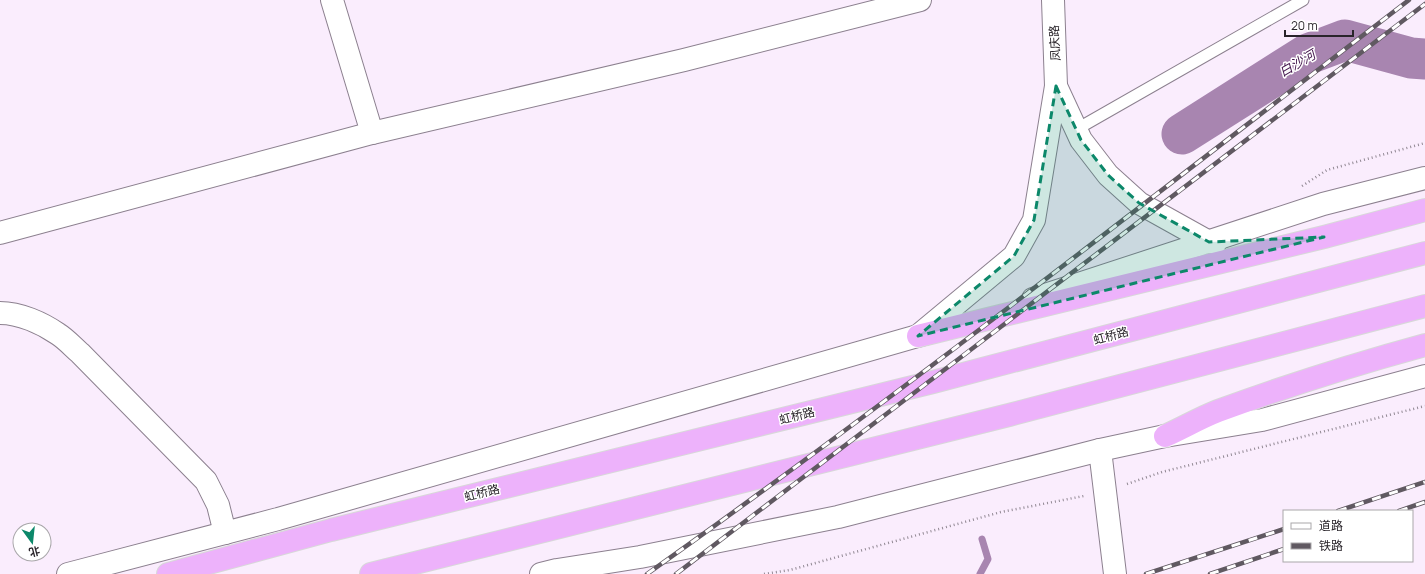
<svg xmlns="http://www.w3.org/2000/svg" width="1425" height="574" viewBox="0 0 1425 574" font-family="Manrope,'Noto Sans SC',sans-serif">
	<rect width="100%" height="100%" fill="#faedfd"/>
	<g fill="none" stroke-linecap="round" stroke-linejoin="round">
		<!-- stream -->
		<path stroke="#a885b0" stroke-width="7" d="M 980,574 L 988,559 L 982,539"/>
		<!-- river -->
		<path stroke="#a885b0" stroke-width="41" d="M 1182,134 L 1308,54 L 1345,40 L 1411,58 L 1425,59"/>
		<!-- lane casing -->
		<g stroke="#8c808f" stroke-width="13">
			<path id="lane" d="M 1077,129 L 1303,0"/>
		</g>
		<!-- street casing -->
		<g stroke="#8c808f" stroke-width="24">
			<g id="street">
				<path d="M 332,0 L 372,133"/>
				<path d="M 0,233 L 372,133 L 684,60 L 920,0"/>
				<path d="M 0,313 C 20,313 42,323 58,334 C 66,339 73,347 80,353 L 206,481 L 218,505 L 225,533"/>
			</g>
		</g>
		<!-- secondary casing -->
		<g stroke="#8c808f" stroke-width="24">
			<g id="secondary">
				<path d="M 1056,86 L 1081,140 L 1108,175 L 1139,203 L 1209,242 L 1216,242"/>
				<path d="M 1033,299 L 1323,204 L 1425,178"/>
				<path d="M 919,335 L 1014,256 L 1034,220 L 1056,86 L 1053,0"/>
				<path d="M 1100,450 L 1115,574"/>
				<path d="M 68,574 L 278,519 L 935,331"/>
				<path d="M 541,574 L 557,570 L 640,557 L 838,517 L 1100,450 L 1165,436 L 1262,420 L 1425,376"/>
			</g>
		</g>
		<!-- highway casing -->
		<g stroke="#d8d8d9" stroke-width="24">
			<g id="highway">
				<path d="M 918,336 L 1324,237 L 1425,210"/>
				<path d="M 1165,436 C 1183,428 1200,418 1218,411 C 1286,386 1355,364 1425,345"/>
				<path d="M 168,574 L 331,530 L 933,382 L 1425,253"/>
				<path d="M 371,574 L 1009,415 L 1425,306"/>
			</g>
		</g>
		<!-- path -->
		<g stroke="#918893" stroke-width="2.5" stroke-dasharray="1 3" stroke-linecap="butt">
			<path d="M 1302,186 L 1327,170 L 1425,143"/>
			<path d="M 1127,484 L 1162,472 L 1425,406"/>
			<path d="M 764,574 L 790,570 L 1001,512 L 1084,496"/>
		</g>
		<!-- lane -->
		<use href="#lane" stroke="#fff" stroke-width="11"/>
		<!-- street -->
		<use href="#street" stroke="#fff" stroke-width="22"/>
		<!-- secondary -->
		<use href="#secondary" stroke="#fff" stroke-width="22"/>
		<!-- highway -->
		<use href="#highway" stroke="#edb2fb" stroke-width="22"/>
		<!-- rail casing -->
		<g stroke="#605961" stroke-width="4.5">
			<g id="rail">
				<path d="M 1338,511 L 1425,482"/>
				<path d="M 1399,511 L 1425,502"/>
				<path d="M 647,574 C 907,390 1157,193 1409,0"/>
				<path d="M 676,574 L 1425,4"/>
				<path d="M 1146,574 L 1284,529"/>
				<path d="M 1210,574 L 1284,549"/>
			</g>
		</g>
		<!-- rail -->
		<use href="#rail" stroke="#fff" stroke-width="3" stroke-dasharray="9" stroke-linecap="butt"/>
	</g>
	<!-- marked area -->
	<path fill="#0c886a" fill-opacity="0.2" stroke="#0c886a" stroke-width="3" stroke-dasharray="8 5" stroke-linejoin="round" d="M 1056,86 L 1081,140 L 1108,175 L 1139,203 L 1209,242 L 1324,237 L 918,336 L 1014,256 L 1034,220 Z"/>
	<g text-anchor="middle" stroke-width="3" stroke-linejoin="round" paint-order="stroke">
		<!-- street labels -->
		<g font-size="12" fill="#29242a" stroke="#fff">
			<text transform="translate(1055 43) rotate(-93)" y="4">凤庆路</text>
			<text transform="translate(1111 336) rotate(-15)" y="4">虹桥路</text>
			<text transform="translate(797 416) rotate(-14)" y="4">虹桥路</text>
			<text transform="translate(482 493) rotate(-14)" y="4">虹桥路</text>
		</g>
		<!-- water labels -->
		<g font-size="13" font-style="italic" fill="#40134a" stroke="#fff">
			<text transform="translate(1297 63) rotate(-30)" y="5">白沙河</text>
		</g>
	</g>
	<!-- legend -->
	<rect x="1283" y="510" width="130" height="52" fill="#ffffff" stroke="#a9a7aa"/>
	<rect x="1291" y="523" width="20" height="6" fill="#ffffff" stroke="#a9a7aa"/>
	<text x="1319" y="530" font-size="12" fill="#29242a">道路</text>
	<rect x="1291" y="543" width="20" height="6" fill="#605961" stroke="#a9a7aa"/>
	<text x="1319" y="550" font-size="12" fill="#29242a">铁路</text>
	<!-- north arrow -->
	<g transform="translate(32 542) rotate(165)"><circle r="19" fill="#ffffff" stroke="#a9a7aa"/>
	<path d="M0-3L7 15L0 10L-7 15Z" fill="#0c886a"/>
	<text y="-6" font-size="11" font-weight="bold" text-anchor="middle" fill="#29242a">北</text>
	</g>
	<!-- scale -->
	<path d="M1285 30v6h68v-6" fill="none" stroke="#29242a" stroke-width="2"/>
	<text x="1291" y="30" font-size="12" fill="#29242a" stroke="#ffffff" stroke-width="3" paint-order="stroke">20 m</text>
</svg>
